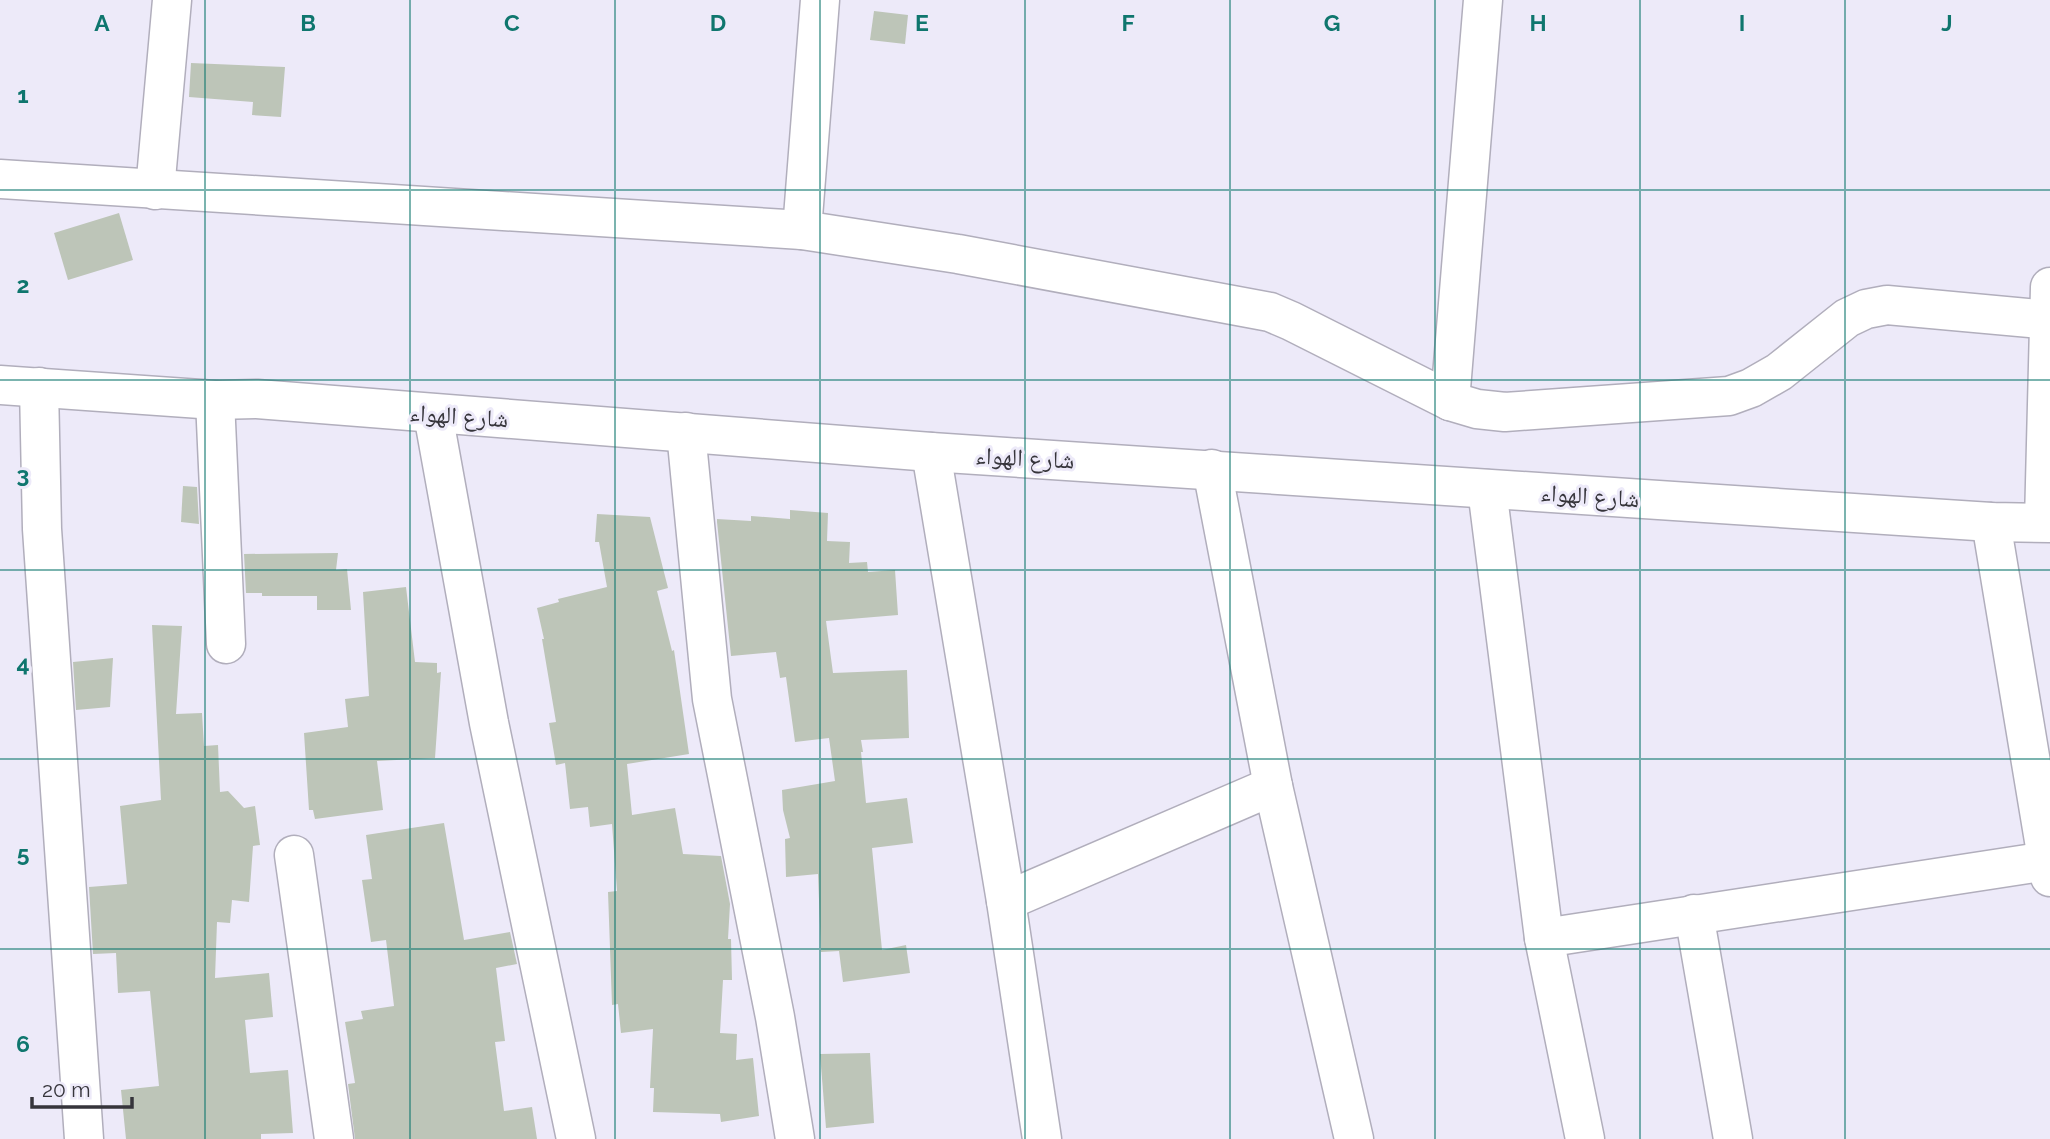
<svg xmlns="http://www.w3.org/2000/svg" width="2050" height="1139" viewBox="0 0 2050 1139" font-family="Raleway,'Noto Naskh Arabic',sans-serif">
	<rect width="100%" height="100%" fill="#edeaf9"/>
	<!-- building -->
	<g fill="#bdc5b8">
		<path d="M 874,11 L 908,15 L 905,44 L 870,40 Z"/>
		<path d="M 191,63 L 285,67 L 281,117 L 252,115 L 253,102 L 189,97 Z"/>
		<path d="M 119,213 L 133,260 L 68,280 L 54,233 Z"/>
		<path d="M 183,486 L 197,487 L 199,524 L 181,522 Z"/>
		<path d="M 790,510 L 828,513 L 827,541 L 850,542 L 849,563 L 867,562 L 868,572 L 895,570 L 898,615 L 826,621 L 833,673 L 907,670 L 909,738 L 861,740 L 863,752 L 861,752 L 866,803 L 907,798 L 913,843 L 872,848 L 882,950 L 906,945 L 910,973 L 843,982 L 839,951 L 821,952 L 818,874 L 786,877 L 785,839 L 790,838 L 783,810 L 782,790 L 835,781 L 829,738 L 795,742 L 786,677 L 780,678 L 776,652 L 731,656 L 717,522 L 717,519 L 751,521 L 751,516 L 790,519 Z"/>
		<path d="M 597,514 L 650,517 L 668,588 L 657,591 L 672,651 L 674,650 L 689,754 L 627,764 L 632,815 L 675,808 L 683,854 L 721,856 L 730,904 L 728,939 L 731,939 L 732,980 L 723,980 L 720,1033 L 737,1034 L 736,1060 L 753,1058 L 759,1116 L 721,1122 L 720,1114 L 653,1112 L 654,1088 L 650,1088 L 653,1029 L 621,1033 L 618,1004 L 612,1005 L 608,892 L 617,891 L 612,824 L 590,827 L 588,807 L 570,809 L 565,763 L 556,765 L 549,723 L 556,722 L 542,639 L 544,639 L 537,608 L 559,602 L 558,599 L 607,587 L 599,542 L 595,542 Z"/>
		<path d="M 338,553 L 336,570 L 347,569 L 351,610 L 317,610 L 317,596 L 262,596 L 262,593 L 246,593 L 244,554 Z"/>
		<path d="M 406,587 L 415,662 L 437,663 L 437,673 L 441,672 L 435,758 L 377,761 L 383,810 L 315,819 L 313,810 L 309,810 L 304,733 L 348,727 L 345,699 L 369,696 L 363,592 Z"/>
		<path d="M 152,625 L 182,626 L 176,714 L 202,713 L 204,746 L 218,745 L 220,792 L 228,791 L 244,808 L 255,806 L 260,845 L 253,846 L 249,902 L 232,900 L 230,923 L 217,922 L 215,978 L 269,973 L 273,1017 L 245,1020 L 250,1073 L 288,1070 L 293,1133 L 261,1134 L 261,1139 L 126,1139 L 121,1090 L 159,1086 L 150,991 L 118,993 L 116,953 L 93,954 L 89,887 L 127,884 L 120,806 L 161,800 Z"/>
		<path d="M 113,658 L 110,707 L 76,710 L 73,662 Z"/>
		<path d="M 444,823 L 464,940 L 510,932 L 517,964 L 496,968 L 505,1041 L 495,1042 L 504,1111 L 532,1107 L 537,1139 L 355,1139 L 348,1084 L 355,1083 L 345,1022 L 363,1019 L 361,1011 L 394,1006 L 386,940 L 371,942 L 362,880 L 372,879 L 366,835 Z"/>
		<path d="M 870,1053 L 874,1123 L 826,1128 L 820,1054 Z"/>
	</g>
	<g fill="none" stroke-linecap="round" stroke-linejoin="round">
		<!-- minor casing -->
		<g stroke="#b1aebc" stroke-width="41">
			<g id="minor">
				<path d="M 0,179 L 802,230 L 958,254 L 1270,312 L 1291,321 L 1450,401 L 1477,409 L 1505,412 L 1729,396 L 1751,388 L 1779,372 L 1847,318 L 1866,309 L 1887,305 L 2050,320"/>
				<path d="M 155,190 L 172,0"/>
				<path d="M 802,230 L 820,0"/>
				<path d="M 0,385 L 215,400 L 257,399 L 931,452 L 1991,522 L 2050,523"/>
				<path d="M 39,387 L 42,529 L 84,1139"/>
				<path d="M 215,400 L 226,644"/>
				<path d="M 1450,401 L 1483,0"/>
				<path d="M 433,414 L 489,723 L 576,1139"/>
				<path d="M 686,432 L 712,699 L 775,1017 L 795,1139"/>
				<path d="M 931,452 L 1006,901 L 1042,1139"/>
				<path d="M 1212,469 L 1273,786 L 1354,1139"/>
				<path d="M 1487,489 L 1544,938 L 1585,1139"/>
				<path d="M 1991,522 L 2050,877"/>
				<path d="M 2044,522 L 2050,287"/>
				<path d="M 294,855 L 334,1139"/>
				<path d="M 1006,901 L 1273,786"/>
				<path d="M 1694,914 L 1733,1139"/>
				<path d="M 1544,938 L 2047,861"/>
			</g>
		</g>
		<!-- minor -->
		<use href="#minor" stroke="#fff" stroke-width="38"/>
	</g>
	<!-- grid -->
	<path fill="none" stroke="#0f766e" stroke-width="2" stroke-opacity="0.55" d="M 205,0 L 205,1139M 410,0 L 410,1139M 615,0 L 615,1139M 820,0 L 820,1139M 1025,0 L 1025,1139M 1230,0 L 1230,1139M 1435,0 L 1435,1139M 1640,0 L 1640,1139M 1845,0 L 1845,1139M 0,190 L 2050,190M 0,380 L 2050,380M 0,570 L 2050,570M 0,759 L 2050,759M 0,949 L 2050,949"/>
	<g text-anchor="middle" stroke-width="6" stroke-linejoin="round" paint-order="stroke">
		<!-- street labels -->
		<g font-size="24" fill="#36353b" stroke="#edeaf9">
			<text transform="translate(459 416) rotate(4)" y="8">شارع الهواء</text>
			<text transform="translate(1025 458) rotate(3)" y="8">شارع الهواء</text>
			<text transform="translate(1590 496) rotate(4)" y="8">شارع الهواء</text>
		</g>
	</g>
	<g font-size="23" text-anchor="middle" font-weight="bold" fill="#0f766e" stroke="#edeaf9" stroke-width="6" stroke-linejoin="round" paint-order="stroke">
		<text x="102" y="31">A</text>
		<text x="308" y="31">B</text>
		<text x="512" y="31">C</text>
		<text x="718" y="31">D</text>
		<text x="922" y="31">E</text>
		<text x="1128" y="31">F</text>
		<text x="1332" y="31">G</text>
		<text x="1538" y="31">H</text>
		<text x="1742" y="31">I</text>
		<text x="1947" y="31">J</text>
		<text x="23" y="103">1</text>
		<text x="23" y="293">2</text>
		<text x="23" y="483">3</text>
		<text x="23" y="672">4</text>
		<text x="23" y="862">5</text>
		<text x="23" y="1052">6</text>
	</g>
	<!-- scale -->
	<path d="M32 1097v10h100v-10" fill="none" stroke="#36353b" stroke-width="3.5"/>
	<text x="42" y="1097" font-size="21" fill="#36353b" stroke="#edeaf9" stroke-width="5" paint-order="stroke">20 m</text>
</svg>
